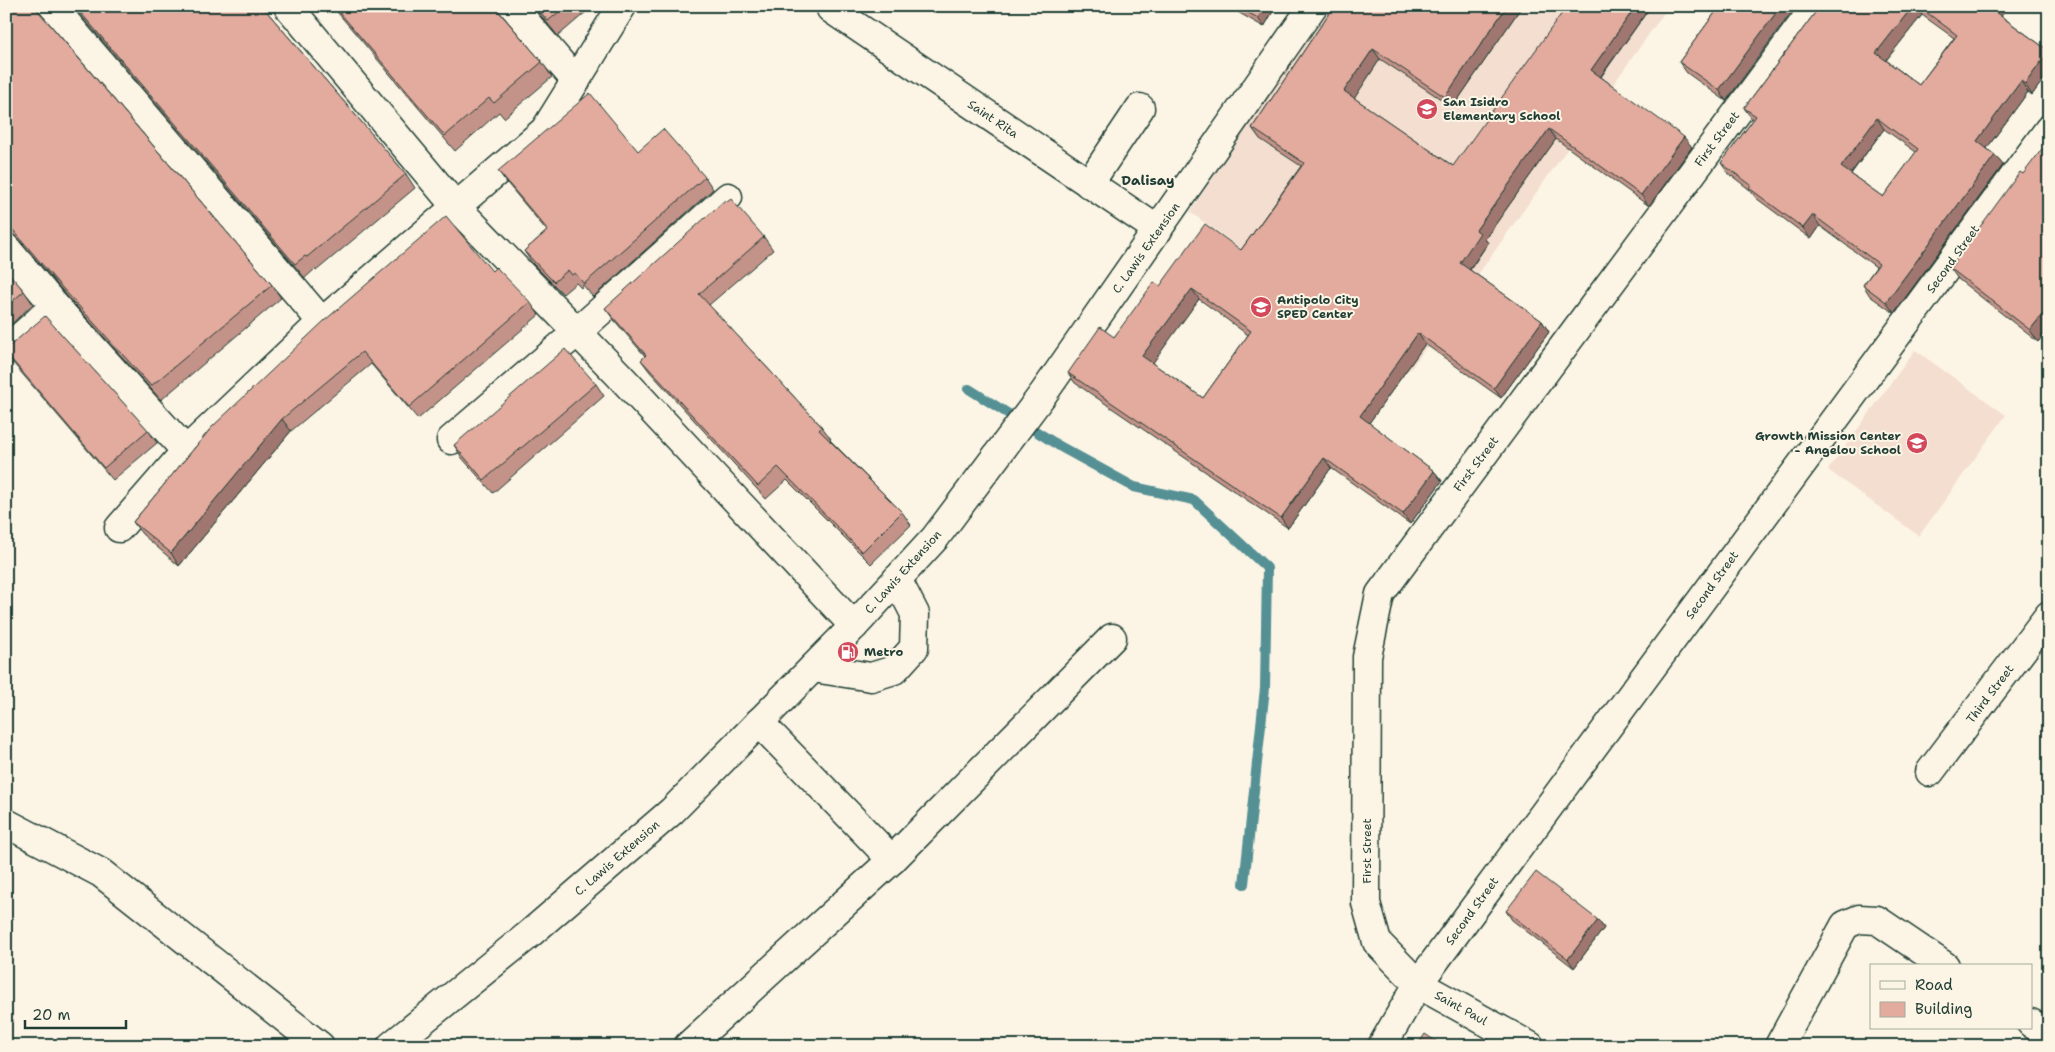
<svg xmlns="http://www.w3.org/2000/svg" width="2055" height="1052" viewBox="0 0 2055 1052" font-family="'Shantell Sans',sans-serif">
	<rect width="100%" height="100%" fill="#fcf5e5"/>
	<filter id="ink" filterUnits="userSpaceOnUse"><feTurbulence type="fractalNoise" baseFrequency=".02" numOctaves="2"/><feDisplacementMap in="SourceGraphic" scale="10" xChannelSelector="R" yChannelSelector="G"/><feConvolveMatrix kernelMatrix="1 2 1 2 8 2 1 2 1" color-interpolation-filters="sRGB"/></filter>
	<g filter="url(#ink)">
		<!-- built -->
		<g fill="#f4ded0">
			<path d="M 1326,6 L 1669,6 L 1410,370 L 1190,212 Z"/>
			<path d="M 1915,350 L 2006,415 L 1919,536 L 1828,470 Z"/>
		</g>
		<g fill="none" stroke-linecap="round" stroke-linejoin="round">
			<!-- stream -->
			<path stroke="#559095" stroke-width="10" d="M 969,389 L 1061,447 L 1134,487 L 1194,500 L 1267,568 L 1265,688 L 1244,884"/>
			<!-- minor casing -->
			<g stroke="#1f3d34" stroke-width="31">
				<g id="minor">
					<path d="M 52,6 L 322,322"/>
					<path d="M 288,6 L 456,207 L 618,374 L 854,626"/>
					<path d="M 512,6 L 576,81"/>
					<path d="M 831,6 L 831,9 L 1158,230"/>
					<path d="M 1089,184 L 1140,108"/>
					<path d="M 6,248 L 55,306 L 186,451"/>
					<path d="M 6,350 L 55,306"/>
					<path d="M 451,440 L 577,332 L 728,197"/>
					<path d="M 119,528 L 186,451 L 322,322 L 545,130 L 622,6"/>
					<path d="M 813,668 L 871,677 L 894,670 L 914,648 L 915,614 L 897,579"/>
					<path d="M 759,722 L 892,860"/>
					<path d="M 1930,772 L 2049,615"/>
					<path d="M 6,823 L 101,873 L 320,1046"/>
					<path d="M 2031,1023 L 2049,1035"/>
					<path d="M 391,1046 L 526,937 L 672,811 L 854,626 L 935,538 L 1043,394 L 1313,6"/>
					<path d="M 688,1046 L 892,860 L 1112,638"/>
					<path d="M 1382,1046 L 1418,984 L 2049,129"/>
					<path d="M 1530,1046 L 1418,984 L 1377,942 L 1366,903 L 1367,657 L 1380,594 L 1816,6"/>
					<path d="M 1779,1046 L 1845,925 L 1859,919 L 1877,920 L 1945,966"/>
				</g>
			</g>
			<!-- minor -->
			<use href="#minor" stroke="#fcf5e5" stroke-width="28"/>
		</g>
		<!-- wall -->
		<g fill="#c39288" stroke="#1f3d34" fill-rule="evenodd">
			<path d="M 6,6 L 37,9 L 272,285 L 281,298 L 161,400 L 67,296 L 18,238 L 12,234 L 6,233 Z"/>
			<path d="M 73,6 L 262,6 L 406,174 L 415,188 L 316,271 L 315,269 L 305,278 Z"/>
			<path d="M 332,6 L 497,6 L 498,10 L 542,62 L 552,77 L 504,118 L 499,112 L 455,151 Z"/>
			<path d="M 533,6 L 593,6 L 558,36 Z"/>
			<path d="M 1227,6 L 1276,6 L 1264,27 Z"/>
			<path d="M 1334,6 L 1522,6 L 1453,107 L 1380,59 L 1354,98 L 1453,166 L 1651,6 L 1601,77 L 1692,147 L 1649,206 L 1556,139 L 1485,239 L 1488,243 L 1470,270 L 1542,321 L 1549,332 L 1501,398 L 1425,344 L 1369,423 L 1434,471 L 1442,481 L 1410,524 L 1331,468 L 1288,528 L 1075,383 L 1068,373 L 1114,337 L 1160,286 L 1241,250 L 1301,166 L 1260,139 L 1252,128 ZM 1199,299 L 1248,335 L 1203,398 L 1152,363 Z"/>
			<path d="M 1720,6 L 1726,101 L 1687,73 L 1679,62 Z"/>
			<path d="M 1820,6 L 2008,6 L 2001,16 L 2049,51 L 2049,72 L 2032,95 L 2028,92 L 1987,148 L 2003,165 L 1894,313 L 1870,296 L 1863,285 L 1876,267 L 1820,226 L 1811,239 L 1756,198 L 1750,190 L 1728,173 L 1721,163 L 1753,120 L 1744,108 ZM 1922,15 L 1954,38 L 1919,85 L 1886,60 ZM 1884,129 L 1916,152 L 1883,197 L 1851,174 Z"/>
			<path d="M 638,151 L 705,177 L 713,189 L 593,297 L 583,285 L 581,288 L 576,283 L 563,294 L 532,263 L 524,251 L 547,231 L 507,183 L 498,171 Z"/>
			<path d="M 2049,154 L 2049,328 L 2038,342 L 1958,279 L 1950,268 L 2023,174 Z"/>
			<path d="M 764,237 L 773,250 L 709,305 L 822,427 L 831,439 L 830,440 L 902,512 L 911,525 L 871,564 L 787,480 L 766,499 L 650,372 L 641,360 L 645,356 L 614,320 L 605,308 Z"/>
			<path d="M 6,270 L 24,291 L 33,304 L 6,329 Z"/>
			<path d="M 492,271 L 530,302 L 539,315 L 418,419 L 371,364 L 291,431 L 179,566 L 142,534 L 133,522 L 212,427 Z"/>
			<path d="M 6,353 L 148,430 L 157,443 L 113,480 L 13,363 Z"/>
			<path d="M 596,384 L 604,396 L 493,493 L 462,458 L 454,445 Z"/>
			<path d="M 1506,911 L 1598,920 L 1604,928 L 1574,968 L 1512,920 Z"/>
		</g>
		<!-- shaded-wall -->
		<g fill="#9f776f" stroke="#1f3d34">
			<path d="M 1265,6 L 1276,6 L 1264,27 L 1258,18 Z"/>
			<path d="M 1507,6 L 1522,6 L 1453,107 L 1445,97 Z"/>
			<path d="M 1636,6 L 1651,6 L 1598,80 L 1591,70 Z"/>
			<path d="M 1781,6 L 1796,6 L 1726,101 L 1719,90 Z"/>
			<path d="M 1913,6 L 1916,6 L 1922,15 L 1884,63 L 1876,53 Z"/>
			<path d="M 1993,6 L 2008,6 L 1999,19 L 1991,9 Z"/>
			<path d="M 1373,49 L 1380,59 L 1352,102 L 1344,91 Z"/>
			<path d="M 2049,51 L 2049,72 L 2032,95 L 2025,84 Z"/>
			<path d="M 2021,81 L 2028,92 L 1984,152 L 1977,141 Z"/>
			<path d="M 1877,118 L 1884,129 L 1848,177 L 1841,167 Z"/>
			<path d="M 1549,129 L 1556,139 L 1485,239 L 1488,243 L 1467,273 L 1460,263 L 1476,230 Z"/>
			<path d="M 1684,137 L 1692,147 L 1649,206 L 1641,195 Z"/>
			<path d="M 1995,155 L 2003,165 L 1894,313 L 1886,302 Z"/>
			<path d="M 1813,215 L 1820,226 L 1811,239 L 1803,228 Z"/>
			<path d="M 1192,289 L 1199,299 L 1150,367 L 1142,356 Z"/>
			<path d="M 2049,306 L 2049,328 L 2038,342 L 2030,330 Z"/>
			<path d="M 1542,321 L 1549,332 L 1501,398 L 1494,388 Z"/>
			<path d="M 1418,333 L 1425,344 L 1367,426 L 1360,416 Z"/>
			<path d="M 282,419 L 291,431 L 179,566 L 171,553 Z"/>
			<path d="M 1324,458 L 1331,468 L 1288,528 L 1281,518 Z"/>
			<path d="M 1434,471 L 1442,481 L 1410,524 L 1403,514 Z"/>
			<path d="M 1598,920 L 1604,928 L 1574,968 L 1568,959 Z"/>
		</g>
		<!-- building -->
		<g fill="#e3aa9e" stroke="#1f3d34" fill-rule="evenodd">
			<path d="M 6,6 L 34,6 L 272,285 L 151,386 L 57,282 L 8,224 L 6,223 Z"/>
			<path d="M 75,6 L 262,6 L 406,174 L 307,257 L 305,256 L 295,264 Z"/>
			<path d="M 334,6 L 494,6 L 542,62 L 494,103 L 489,98 L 445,136 Z"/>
			<path d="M 535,6 L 566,6 L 548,21 Z"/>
			<path d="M 1236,6 L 1265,6 L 1258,18 Z"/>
			<path d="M 1334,6 L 1507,6 L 1445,97 L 1373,49 L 1344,91 L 1453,166 L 1567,6 L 1636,6 L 1591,70 L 1684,137 L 1641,195 L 1549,129 L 1476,230 L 1480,233 L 1460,263 L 1542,321 L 1494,388 L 1418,333 L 1360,416 L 1434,471 L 1403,514 L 1324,458 L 1281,518 L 1068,373 L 1100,327 L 1114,337 L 1154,282 L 1160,286 L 1205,224 L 1241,250 L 1304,163 L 1252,128 ZM 1192,289 L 1251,331 L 1203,398 L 1142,356 Z"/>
			<path d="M 1720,6 L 1781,6 L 1719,90 L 1679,62 Z"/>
			<path d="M 1820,6 L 1913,6 L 1876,53 L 1919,85 L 1957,35 L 1918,6 L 1993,6 L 1991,9 L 2049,51 L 2025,84 L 2021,81 L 1977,141 L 1995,155 L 1886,302 L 1863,285 L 1879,264 L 1813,215 L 1803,228 L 1749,188 L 1751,185 L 1721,163 L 1756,116 L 1744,108 ZM 1877,118 L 1918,149 L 1883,197 L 1841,167 Z"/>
			<path d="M 590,93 L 638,151 L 663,129 L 705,177 L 584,284 L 575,273 L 572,275 L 568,270 L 554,282 L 524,251 L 548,230 L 498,171 Z"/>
			<path d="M 2042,149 L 2049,154 L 2049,306 L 2030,330 L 1950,268 L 2020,172 L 2023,174 Z"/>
			<path d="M 731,199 L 764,237 L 699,294 L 822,427 L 819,430 L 902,512 L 862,552 L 778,467 L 758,486 L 641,360 L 646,355 L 605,308 L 725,200 L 727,202 Z"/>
			<path d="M 446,216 L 492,271 L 496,267 L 530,302 L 409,407 L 362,352 L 282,419 L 171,553 L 133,522 L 212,427 L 324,321 Z"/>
			<path d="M 6,270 L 24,291 L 6,307 Z"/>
			<path d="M 45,316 L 148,430 L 104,468 L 6,353 L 6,349 Z"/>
			<path d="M 565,349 L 596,384 L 484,480 L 454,445 Z"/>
			<path d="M 1536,872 L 1598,920 L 1568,959 L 1506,911 Z"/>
			<path d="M 1425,1034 L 1443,1046 L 1417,1046 Z"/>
		</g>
	</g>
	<!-- icons -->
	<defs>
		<g id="school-disc" transform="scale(1.125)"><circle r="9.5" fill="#d1495b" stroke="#fcf5e5"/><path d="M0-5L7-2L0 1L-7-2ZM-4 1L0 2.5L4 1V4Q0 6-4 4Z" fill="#fff"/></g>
		<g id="fuel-disc" transform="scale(1.125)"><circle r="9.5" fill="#d1495b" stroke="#fcf5e5"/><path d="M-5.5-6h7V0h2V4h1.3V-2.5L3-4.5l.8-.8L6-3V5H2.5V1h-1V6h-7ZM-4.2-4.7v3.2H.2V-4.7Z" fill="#fff"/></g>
	</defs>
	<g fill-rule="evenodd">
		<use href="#school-disc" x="1427" y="109"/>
		<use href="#school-disc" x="1261" y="307"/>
		<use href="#school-disc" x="1917" y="443"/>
		<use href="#fuel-disc" x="848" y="652"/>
	</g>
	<g text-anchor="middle" stroke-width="4" stroke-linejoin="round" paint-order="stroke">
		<!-- poi labels -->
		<g font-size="12" font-weight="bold" fill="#1f3d34" stroke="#fcf5e5" text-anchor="start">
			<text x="1443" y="106">San Isidro<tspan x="1443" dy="14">Elementary School</tspan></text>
			<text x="1277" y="304">Antipolo City<tspan x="1277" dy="14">SPED Center</tspan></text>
			<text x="1901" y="440" text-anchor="end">Growth Mission Center<tspan x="1901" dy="14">- Angelou School</tspan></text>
			<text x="864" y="656">Metro</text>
		</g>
		<!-- street labels -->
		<g font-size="12" fill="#1f3d34" stroke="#fcf5e5">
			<text transform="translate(993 119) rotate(34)" y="4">Saint Rita</text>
			<text transform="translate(1717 139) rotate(-53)" y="4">First Street</text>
			<text transform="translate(1146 248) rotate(-55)" y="4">C. Lawis Extension</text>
			<text transform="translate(1953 259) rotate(-54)" y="4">Second Street</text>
			<text transform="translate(1476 464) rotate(-53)" y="4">First Street</text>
			<text transform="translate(903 572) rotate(-48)" y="4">C. Lawis Extension</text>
			<text transform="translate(1712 585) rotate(-54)" y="4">Second Street</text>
			<text transform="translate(1990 694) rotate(-53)" y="4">Third Street</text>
			<text transform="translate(1367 851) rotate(-90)" y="4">First Street</text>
			<text transform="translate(617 858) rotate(-41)" y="4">C. Lawis Extension</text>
			<text transform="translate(1472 911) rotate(-54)" y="4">Second Street</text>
			<text transform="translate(1461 1008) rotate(29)" y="4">Saint Paul</text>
		</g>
		<!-- neighbourhood labels -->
		<g font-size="14" font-weight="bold" fill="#1f3d34" stroke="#fcf5e5">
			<text x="1148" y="185">Dalisay</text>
		</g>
	</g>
	<!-- margin -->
	<rect width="2055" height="1052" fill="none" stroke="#fcf5e5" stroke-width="25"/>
	<rect x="12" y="12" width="2030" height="1027" fill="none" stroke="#1f3d34" stroke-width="2" filter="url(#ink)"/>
	<!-- legend -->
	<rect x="1870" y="964" width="162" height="65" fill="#fcf5e5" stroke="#a4ab9e"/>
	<rect x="1880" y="981" width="25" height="8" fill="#fcf5e5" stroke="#a4ab9e"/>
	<text x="1915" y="990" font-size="15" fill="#1f3d34">Road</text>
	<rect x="1880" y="1002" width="25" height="15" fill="#e3aa9e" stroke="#a4ab9e"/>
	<text x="1915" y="1014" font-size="15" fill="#1f3d34">Building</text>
	<!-- scale -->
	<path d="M25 1020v8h101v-8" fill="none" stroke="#1f3d34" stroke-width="2.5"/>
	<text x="32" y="1020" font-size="15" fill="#1f3d34" stroke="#fcf5e5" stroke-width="4" paint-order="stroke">20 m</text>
</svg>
